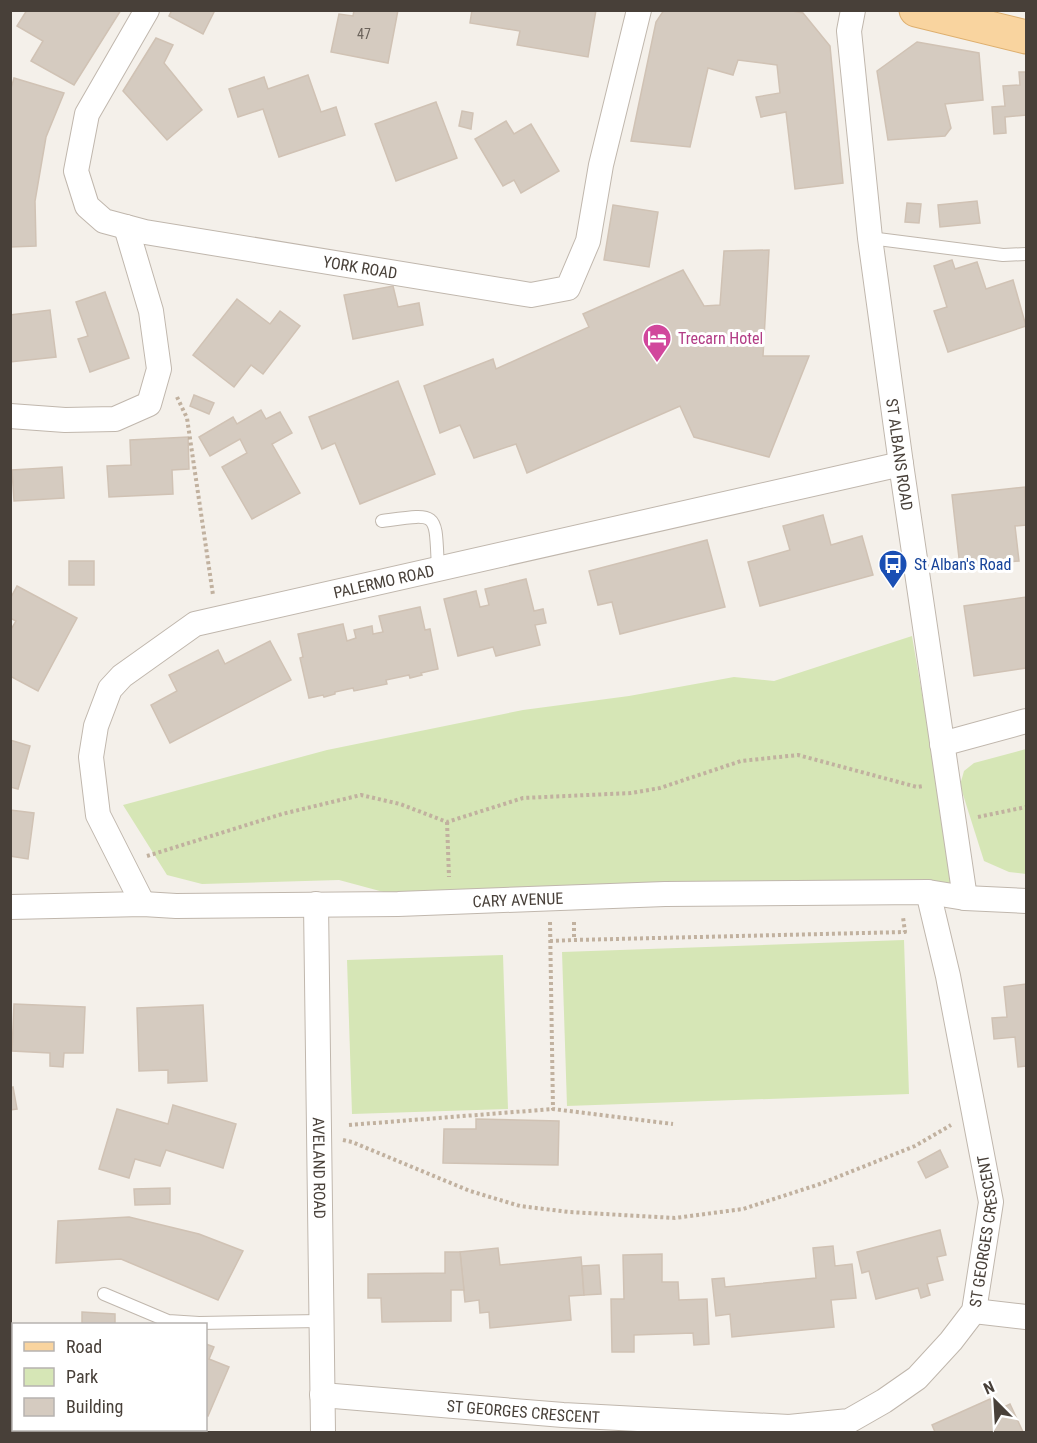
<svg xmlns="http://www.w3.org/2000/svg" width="1037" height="1443" viewBox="0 0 1037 1443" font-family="'Roboto Condensed',sans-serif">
	<rect width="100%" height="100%" fill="#f4f0ea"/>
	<!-- green -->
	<g fill="#d6e6b6">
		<path d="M 912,636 L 955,886 L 391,894 L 339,880 L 202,884 L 167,875 L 123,805 L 327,750 L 523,710 L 629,696 L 734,677 L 774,681 Z"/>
		<path d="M 1026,749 L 1026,874 L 1009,872 L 984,861 L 960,785 L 964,771 L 974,763 Z"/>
		<path d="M 904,940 L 909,1094 L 567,1106 L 562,952 Z"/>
		<path d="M 503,955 L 508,1109 L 352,1114 L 347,960 Z"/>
	</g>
	<!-- building -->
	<g fill="#d5cbc0" stroke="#d0c2b4" stroke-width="1.5">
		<path d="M 27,10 L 121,10 L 74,85 L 31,61 L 43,41 L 17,26 Z"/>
		<path d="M 172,10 L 215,10 L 203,34 L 169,16 Z"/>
		<path d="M 354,10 L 398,10 L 388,63 L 331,52 L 339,14 L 353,16 Z"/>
		<path d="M 472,10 L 596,10 L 588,57 L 517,45 L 520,31 L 470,23 Z"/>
		<path d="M 664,10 L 787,10 L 803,13 L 830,46 L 843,183 L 795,189 L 786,112 L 761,117 L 756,97 L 780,93 L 777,65 L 738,60 L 733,75 L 708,68 L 690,147 L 631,141 L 656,22 Z"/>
		<path d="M 156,38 L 173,45 L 164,63 L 202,110 L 167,140 L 123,91 Z"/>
		<path d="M 917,42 L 979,53 L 983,100 L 945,104 L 951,128 L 945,136 L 888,140 L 877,71 Z"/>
		<path d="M 1019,72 L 1026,72 L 1026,115 L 1005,117 L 1006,133 L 994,134 L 992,107 L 1005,106 L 1003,86 L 1020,85 Z"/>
		<path d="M 308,75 L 321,112 L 336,107 L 345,135 L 279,157 L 263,109 L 238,117 L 229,89 L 264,77 L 268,89 Z"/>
		<path d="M 14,78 L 64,93 L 46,137 L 35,201 L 36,246 L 10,247 L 10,92 Z"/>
		<path d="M 436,102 L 457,158 L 396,181 L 375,124 Z"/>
		<path d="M 462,111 L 473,113 L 471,129 L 459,126 Z"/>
		<path d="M 506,121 L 514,134 L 531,124 L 559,171 L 521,193 L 514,180 L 503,186 L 475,139 Z"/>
		<path d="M 977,201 L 980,223 L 940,227 L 938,205 Z"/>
		<path d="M 907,203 L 921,204 L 919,223 L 905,222 Z"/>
		<path d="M 613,205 L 658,212 L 649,267 L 604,260 Z"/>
		<path d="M 769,250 L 763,356 L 809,356 L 769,457 L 694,437 L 680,406 L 527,473 L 516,444 L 474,458 L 460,425 L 440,433 L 424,386 L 493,359 L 496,369 L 589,327 L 583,314 L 683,270 L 704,306 L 720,305 L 724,251 Z"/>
		<path d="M 952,260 L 955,269 L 977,262 L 986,289 L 1013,280 L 1026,326 L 948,352 L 934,311 L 947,307 L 934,266 Z"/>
		<path d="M 393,286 L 398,307 L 419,303 L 423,325 L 353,339 L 344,295 Z"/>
		<path d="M 105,292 L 129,358 L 90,372 L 78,339 L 88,336 L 76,302 Z"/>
		<path d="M 237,299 L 270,324 L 280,311 L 300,326 L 263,374 L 251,365 L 234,387 L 193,355 Z"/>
		<path d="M 50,310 L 56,357 L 10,362 L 10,315 Z"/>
		<path d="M 398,381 L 435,474 L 360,504 L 335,443 L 322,449 L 309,417 Z"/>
		<path d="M 194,395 L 214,403 L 209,414 L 190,406 Z"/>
		<path d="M 261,410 L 266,419 L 280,412 L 292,433 L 272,444 L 300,493 L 252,519 L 222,467 L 247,453 L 240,439 L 210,456 L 199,437 L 233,417 L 237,424 Z"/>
		<path d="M 188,437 L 189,469 L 172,470 L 173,494 L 109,497 L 107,466 L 131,465 L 130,440 Z"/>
		<path d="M 62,467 L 64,498 L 14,501 L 12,470 Z"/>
		<path d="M 1025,487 L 1026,525 L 1015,526 L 1019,561 L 960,567 L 952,495 Z"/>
		<path d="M 823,515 L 831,545 L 862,536 L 873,575 L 760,606 L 748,562 L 790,550 L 783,526 Z"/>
		<path d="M 707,540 L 725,607 L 620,634 L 612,602 L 598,605 L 589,571 Z"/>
		<rect x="69" y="561" width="25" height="24"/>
		<path d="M 526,579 L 534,611 L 543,609 L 546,623 L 535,625 L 540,645 L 496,656 L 493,647 L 458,656 L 444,599 L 476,591 L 480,607 L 489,605 L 485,589 Z"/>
		<path d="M 17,586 L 77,618 L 38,691 L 10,676 L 10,631 L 16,621 L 10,618 L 10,599 Z"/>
		<path d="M 1026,597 L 1026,668 L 974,676 L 964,606 Z"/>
		<path d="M 420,607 L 425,630 L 430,629 L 438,669 L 421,673 L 422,675 L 410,678 L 409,675 L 386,680 L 387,684 L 354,691 L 353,688 L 335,692 L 335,694 L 324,697 L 323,695 L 309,698 L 300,658 L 303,657 L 298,634 L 343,624 L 347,641 L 356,638 L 354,630 L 372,626 L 373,634 L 383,632 L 379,616 Z"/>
		<path d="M 270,641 L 291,680 L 170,743 L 151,705 L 177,691 L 169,675 L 218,650 L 225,664 Z"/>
		<path d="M 10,740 L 30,746 L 18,789 L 10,787 Z"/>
		<path d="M 10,810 L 34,813 L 28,859 L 10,856 Z"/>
		<path d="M 1026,984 L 1026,1066 L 1018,1067 L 1015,1037 L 994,1039 L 992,1018 L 1007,1017 L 1004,987 Z"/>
		<path d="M 14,1004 L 85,1007 L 83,1053 L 64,1053 L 63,1067 L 50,1066 L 50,1053 L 12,1051 Z"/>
		<path d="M 203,1005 L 207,1081 L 168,1083 L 168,1070 L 139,1071 L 137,1008 Z"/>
		<path d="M 13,1087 L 17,1109 L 10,1110 L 10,1088 Z"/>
		<path d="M 173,1105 L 236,1124 L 223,1168 L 166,1150 L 160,1166 L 135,1159 L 129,1178 L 99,1169 L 117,1109 L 168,1124 Z"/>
		<path d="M 476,1119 L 559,1121 L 558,1165 L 443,1163 L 444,1129 L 476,1129 Z"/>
		<path d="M 940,1150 L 948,1167 L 926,1178 L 918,1162 Z"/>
		<path d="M 170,1188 L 170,1204 L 135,1205 L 134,1189 Z"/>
		<path d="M 129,1217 L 199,1234 L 243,1251 L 218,1300 L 121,1259 L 56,1263 L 58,1221 Z"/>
		<path d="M 940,1230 L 946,1255 L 937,1257 L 943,1280 L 927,1284 L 930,1295 L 921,1298 L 918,1288 L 876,1299 L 869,1271 L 862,1273 L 857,1252 Z"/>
		<path d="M 833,1246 L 835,1266 L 852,1264 L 856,1298 L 831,1300 L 834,1327 L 732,1337 L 730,1314 L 716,1316 L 712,1279 L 724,1278 L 725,1287 L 816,1278 L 813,1248 Z"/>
		<path d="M 498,1248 L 500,1265 L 581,1257 L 584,1295 L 569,1296 L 571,1320 L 490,1328 L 489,1312 L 480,1313 L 479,1300 L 465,1302 L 460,1252 Z"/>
		<path d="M 445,1252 L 460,1252 L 464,1290 L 451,1290 L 451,1321 L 382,1322 L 381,1298 L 368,1298 L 368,1274 L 445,1273 Z"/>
		<path d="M 662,1254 L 662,1282 L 678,1282 L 679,1300 L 707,1299 L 709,1344 L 694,1345 L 693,1333 L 634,1335 L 634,1352 L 612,1352 L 611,1299 L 624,1299 L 623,1255 Z"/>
		<path d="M 599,1265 L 601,1294 L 584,1295 L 582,1266 Z"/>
		<path d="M 82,1312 L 115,1314 L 115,1324 L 82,1324 Z"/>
		<path d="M 206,1344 L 214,1347 L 209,1359 L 229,1367 L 208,1416 L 206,1415 Z"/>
		<path d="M 990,1399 L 996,1411 L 1010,1404 L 1023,1432 L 935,1432 L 932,1425 Z"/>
	</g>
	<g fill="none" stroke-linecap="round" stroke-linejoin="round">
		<!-- lane casing -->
		<g stroke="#c0b7ad" stroke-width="14">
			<g id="lane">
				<path d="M 870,238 L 1003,255 L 1026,254"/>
				<path d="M 382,521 C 440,513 435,511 438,569"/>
				<path d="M 104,1294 L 168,1321 L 199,1323 L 321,1321"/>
			</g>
		</g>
		<!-- street casing -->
		<g stroke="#c0b7ad" stroke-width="26">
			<g id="street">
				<path id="s1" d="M 147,10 L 87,114 L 76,171 L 87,206 L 104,221 L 145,232 L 531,295 L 568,288 L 588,241 L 601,165 L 639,10"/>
				<path id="s2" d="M 853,10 L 849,31 L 870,238 L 901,464 L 965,898"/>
				<path d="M 10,416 L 65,420 L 115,419 L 149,404 L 159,369 L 151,311 L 126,227"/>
				<path d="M 942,744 L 1026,721"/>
				<path id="s3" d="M 143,904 L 98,815 L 91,757 L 96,726 L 110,689 L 122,676 L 195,624 L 901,464"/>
				<path id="s4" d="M 316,904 L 323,1432"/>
				<path id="s5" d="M 10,907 L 143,904 L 176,906 L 398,904 L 665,894 L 928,892 L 965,898 L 1026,901"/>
				<path d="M 974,1311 L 1026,1317"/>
				<path id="s6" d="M 322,1395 L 563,1415 L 789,1427 L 849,1421 L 884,1401 L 917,1378 L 951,1341 L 974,1311 L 991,1202 L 948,976 L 928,892"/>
			</g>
		</g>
		<!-- primary casing -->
		<g stroke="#deaf6e" stroke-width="35">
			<path id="primary" d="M 916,10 L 1026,37"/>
		</g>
		<!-- path -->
		<g stroke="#c1b19f" stroke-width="4" stroke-dasharray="3 3" stroke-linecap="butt">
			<path d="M 177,397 L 187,418 L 213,595"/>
			<path d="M 978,817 L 1026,807"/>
			<path d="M 447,822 L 449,877"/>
			<path d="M 147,856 L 282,814 L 361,795 L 400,804 L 447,822 L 523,798 L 631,793 L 660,788 L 741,761 L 798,755 L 917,787 L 923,786"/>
			<path d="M 550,922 L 553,1109 L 673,1124"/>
			<path d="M 574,922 L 574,940 L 905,932 L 903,917"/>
			<path d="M 550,941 L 574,940"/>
			<path d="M 349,1125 L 553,1109"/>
			<path d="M 343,1140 L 352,1142 L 470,1191 L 520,1206 L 569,1212 L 675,1218 L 743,1209 L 820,1184 L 915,1146 L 951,1125"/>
		</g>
		<!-- lane -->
		<use href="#lane" stroke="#fff" stroke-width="12"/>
		<!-- street -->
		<use href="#street" stroke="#fff" stroke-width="24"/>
		<!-- primary -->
		<use href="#primary" stroke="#f9d49f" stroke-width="33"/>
	</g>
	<!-- icons -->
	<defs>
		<g id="hotel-pin" transform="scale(1.5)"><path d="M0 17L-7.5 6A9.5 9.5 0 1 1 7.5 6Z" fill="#d1479c" stroke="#fff"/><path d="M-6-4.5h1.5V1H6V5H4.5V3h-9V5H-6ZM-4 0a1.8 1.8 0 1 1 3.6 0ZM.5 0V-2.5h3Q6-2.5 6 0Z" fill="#fff"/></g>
		<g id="bus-pin" transform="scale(1.5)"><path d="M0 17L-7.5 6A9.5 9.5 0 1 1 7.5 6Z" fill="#1a4fb4" stroke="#fff"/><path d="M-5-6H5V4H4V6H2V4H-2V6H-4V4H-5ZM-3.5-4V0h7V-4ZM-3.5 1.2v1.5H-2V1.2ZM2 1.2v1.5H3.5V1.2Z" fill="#fff"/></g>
	</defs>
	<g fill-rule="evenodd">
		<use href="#hotel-pin" x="657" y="338"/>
		<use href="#bus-pin" x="893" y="564"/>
	</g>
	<g text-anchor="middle" stroke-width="6" stroke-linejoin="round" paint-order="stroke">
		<!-- number labels -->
		<g font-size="14" fill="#6b635b">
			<text x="364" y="39">47</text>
		</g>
		<!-- street labels -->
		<g font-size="16" fill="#484039" stroke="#fff">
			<text dy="6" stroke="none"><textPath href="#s1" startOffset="498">YORK ROAD</textPath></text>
			<text dy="6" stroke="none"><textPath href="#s2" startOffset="448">ST ALBANS ROAD</textPath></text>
			<text dy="6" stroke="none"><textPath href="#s3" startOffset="530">PALERMO ROAD</textPath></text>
			<text dy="6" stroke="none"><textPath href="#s5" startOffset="508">CARY AVENUE</textPath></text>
			<text dy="6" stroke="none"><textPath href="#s4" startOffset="264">AVELAND ROAD</textPath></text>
			<text dy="6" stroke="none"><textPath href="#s6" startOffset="778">ST GEORGES CRESCENT</textPath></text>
			<text dy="6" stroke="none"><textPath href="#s6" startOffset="202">ST GEORGES CRESCENT</textPath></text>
		</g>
		<!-- hotel labels -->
		<g font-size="16" fill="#b23c85" stroke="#fff" text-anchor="start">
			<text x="678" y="344">Trecarn Hotel</text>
		</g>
		<!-- transit labels -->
		<g font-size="16" fill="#164399" stroke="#fff" text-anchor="start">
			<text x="914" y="570">St Alban's Road</text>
		</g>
	</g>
	<!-- border -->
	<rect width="1037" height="1443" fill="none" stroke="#484039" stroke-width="24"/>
	<!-- legend -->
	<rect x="12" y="1323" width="195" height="108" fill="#ffffff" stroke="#b6b3b0" stroke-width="1.5"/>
	<rect x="24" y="1342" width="30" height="9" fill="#f9d49f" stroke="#b6b3b0" stroke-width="1.5"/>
	<text x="66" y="1353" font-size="18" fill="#484039">Road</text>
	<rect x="24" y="1368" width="30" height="18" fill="#d6e6b6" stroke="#b6b3b0" stroke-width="1.5"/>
	<text x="66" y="1383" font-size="18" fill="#484039">Park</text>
	<rect x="24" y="1398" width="30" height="18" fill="#d5cbc0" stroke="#b6b3b0" stroke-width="1.5"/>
	<text x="66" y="1413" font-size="18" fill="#484039">Building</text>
	<!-- north arrow -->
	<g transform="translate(995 1401) rotate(336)" stroke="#ffffff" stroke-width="4.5" paint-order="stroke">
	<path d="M0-4.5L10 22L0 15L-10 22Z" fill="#484039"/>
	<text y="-9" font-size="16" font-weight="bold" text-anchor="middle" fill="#484039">N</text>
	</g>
</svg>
